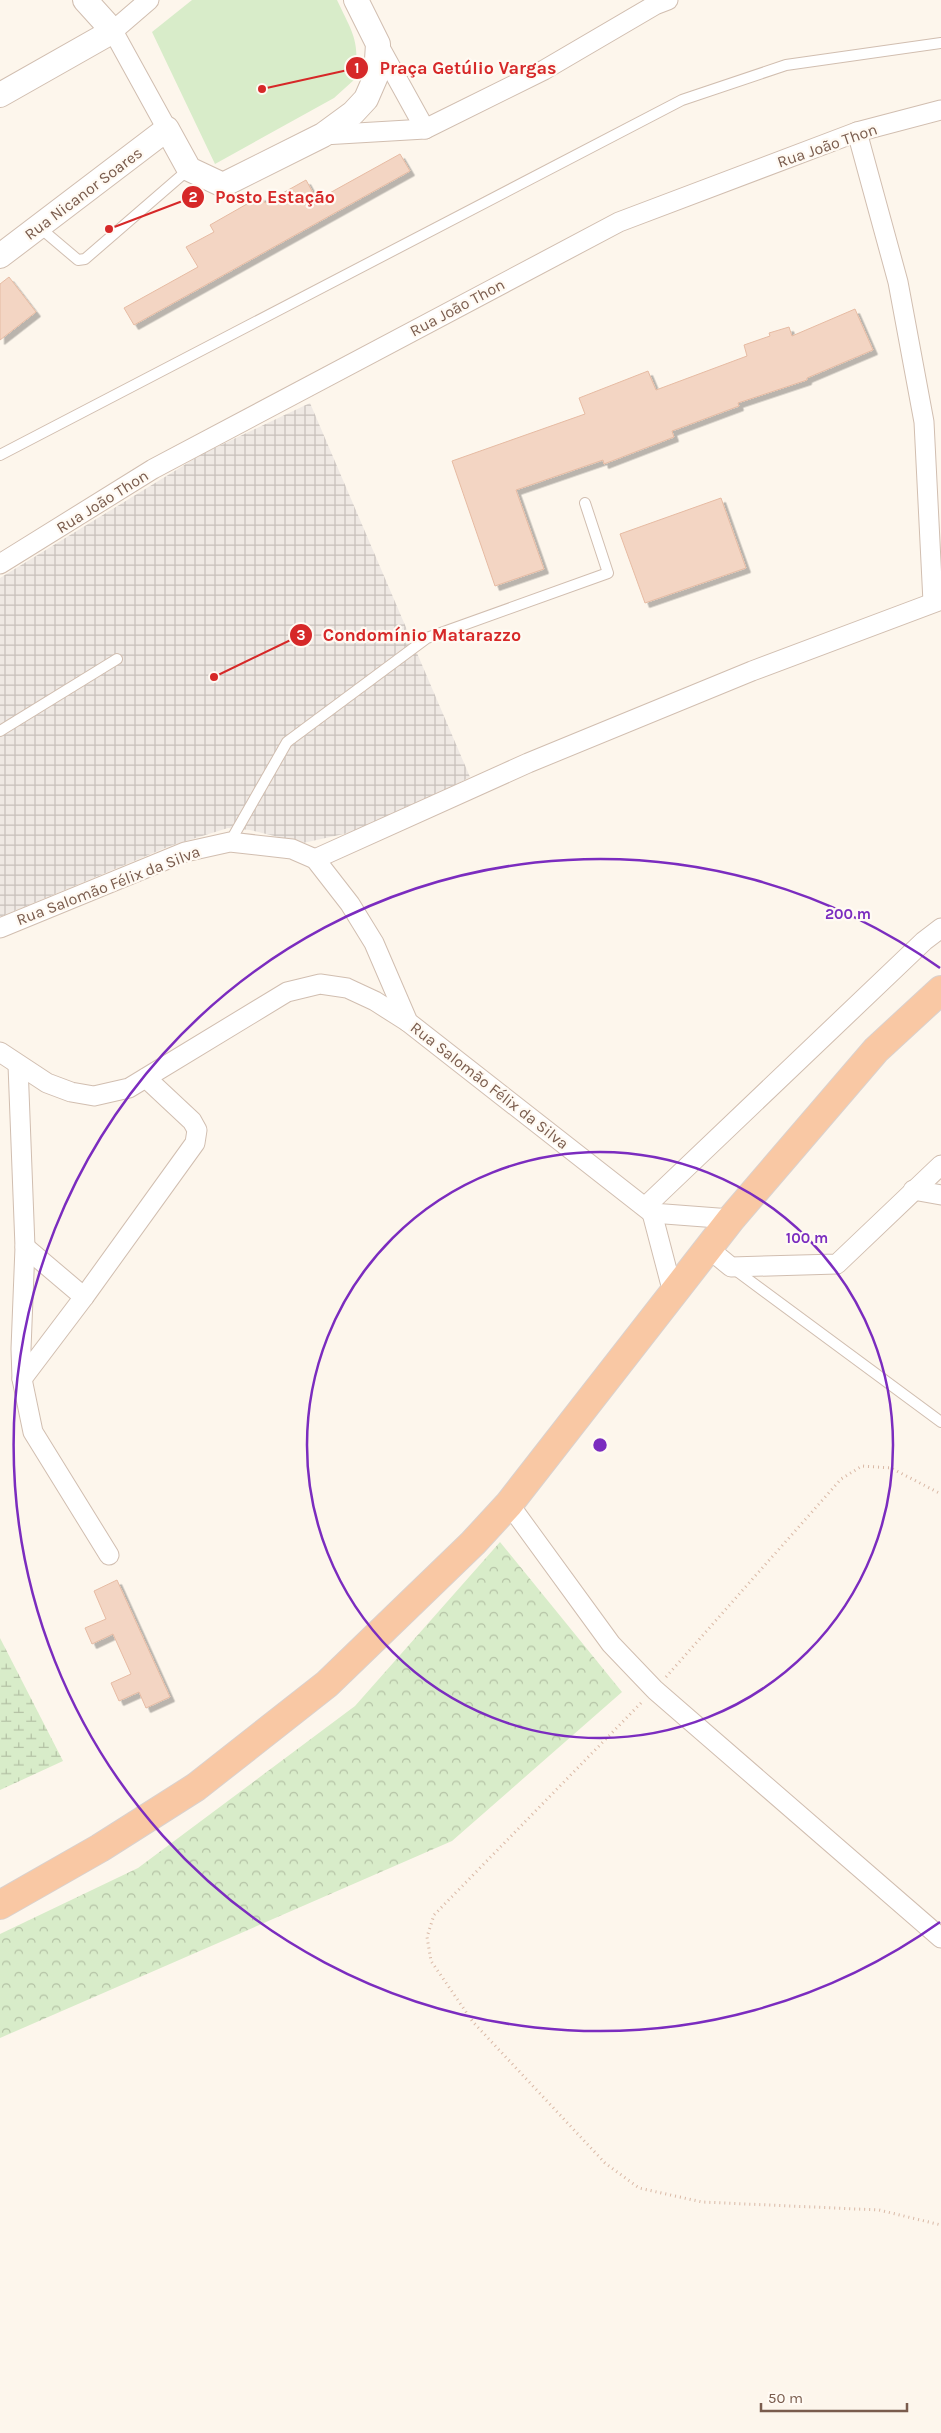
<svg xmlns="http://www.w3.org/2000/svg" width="941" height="2433" viewBox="0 0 941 2433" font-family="Karla,sans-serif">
	<defs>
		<pattern id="industrial-grid" width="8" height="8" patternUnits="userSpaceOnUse" patternTransform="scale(1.25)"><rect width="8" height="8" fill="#efe9e4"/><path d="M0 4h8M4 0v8" fill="none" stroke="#c7c0bb"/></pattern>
		<pattern id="forest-crowns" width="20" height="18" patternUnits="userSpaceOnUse" patternTransform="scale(1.25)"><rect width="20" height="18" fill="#d8ecc9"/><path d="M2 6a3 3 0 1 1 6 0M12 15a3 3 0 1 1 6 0" fill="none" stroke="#b4c2a5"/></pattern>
		<pattern id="wetland-marsh" width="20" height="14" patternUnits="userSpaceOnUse" patternTransform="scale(1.25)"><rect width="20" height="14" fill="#d8ecc9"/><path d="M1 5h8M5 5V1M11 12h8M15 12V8" fill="none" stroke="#b4c2a5"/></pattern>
		<filter id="shadow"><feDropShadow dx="4.5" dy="4.5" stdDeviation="0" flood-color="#0004"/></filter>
	</defs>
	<rect width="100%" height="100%" fill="#fdf6ec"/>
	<!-- industrial -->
	<path fill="url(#industrial-grid)" d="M 310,403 L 470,777 L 380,826 L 303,843 L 250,830 L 228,828 L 170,846 L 0,917 L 0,578 L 204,453 Z"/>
	<!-- green -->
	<path fill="#d8ecc9" d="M 192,0 L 337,0 C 353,34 360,40 355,79 L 334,98 L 215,164 L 152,32 Z"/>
	<!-- forest -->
	<path fill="url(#forest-crowns)" d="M 500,1542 L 622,1692 L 452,1841 L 0,2038 L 0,1934 L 138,1868 L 355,1706 Z"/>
	<!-- wetland -->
	<path fill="url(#wetland-marsh)" d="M 0,1638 L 63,1761 L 0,1790 Z"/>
	<!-- building -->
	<g fill="#f3d5c3" stroke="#e6bba3" filter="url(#shadow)">
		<path d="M 400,154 L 410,171 L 134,325 L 124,308 L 198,267 L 186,247 L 214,232 L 210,225 L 261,196 L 265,203 L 306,180 L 317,200 Z"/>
		<path d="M 9,277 L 36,312 L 0,340 L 0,284 Z"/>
		<path d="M 855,309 L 873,350 L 807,378 L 807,380 L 738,403 L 739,406 L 672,431 L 674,437 L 604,464 L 603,460 L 516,490 L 544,569 L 495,586 L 452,461 L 585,414 L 579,398 L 648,371 L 656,390 L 747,356 L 744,345 L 770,336 L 769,333 L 789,327 L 792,336 Z"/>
		<path d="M 721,498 L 746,568 L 645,603 L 620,534 Z"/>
		<path d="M 117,1580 L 170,1697 L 146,1708 L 139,1692 L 119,1701 L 111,1683 L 131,1674 L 113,1634 L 92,1644 L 85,1628 L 106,1619 L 94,1591 Z"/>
	</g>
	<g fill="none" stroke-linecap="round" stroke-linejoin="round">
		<!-- service casing -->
		<g stroke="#d1beb0" stroke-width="12">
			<g id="service">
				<path d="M 39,227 L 78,260 L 85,259 L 189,169"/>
				<path d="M 0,455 L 682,100 L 786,65 L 941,43"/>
				<path d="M 0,731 L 117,659"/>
				<path d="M 230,842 L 287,742 L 427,638 L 608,573 L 585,503"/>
				<path d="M 734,1269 L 941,1422"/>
			</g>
		</g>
		<!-- minor casing -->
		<g stroke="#d1beb0" stroke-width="21">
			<g id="minor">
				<path d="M 149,0 L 113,31 L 167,129"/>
				<path d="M 378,44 L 425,129"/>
				<path d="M 857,132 L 898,282 L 924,422 L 933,602"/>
				<path d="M 323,135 L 425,129 L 544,70 L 655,5 L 668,0"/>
				<path d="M 0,564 L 153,469 L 619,222 L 857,132 L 941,110"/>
				<path d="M 315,859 L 528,763 L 752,671 L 941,600"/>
				<path d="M 0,928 L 185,852 L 230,842 L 292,849 L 315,859 L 350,904 L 374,943 L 408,1022 L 652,1213"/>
				<path d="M 0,1052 L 47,1083 L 71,1092 L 94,1096 L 129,1088 L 287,992 L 320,984 L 347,988 L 375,1001 L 408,1022"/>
				<path d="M 18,1065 L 25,1247 L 21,1349 L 22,1379 L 33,1432 L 109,1555"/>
				<path d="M 913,1190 L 941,1195"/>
				<path d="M 645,1207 L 924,941 L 941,928"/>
				<path d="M 652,1213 L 673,1293"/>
				<path d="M 652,1213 L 731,1219"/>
				<path d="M 25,1247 L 84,1297"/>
				<path d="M 708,1248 L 731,1267 L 837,1264 L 941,1165"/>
				<path d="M 22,1379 L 84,1297 L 195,1143 L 197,1130 L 192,1121 L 146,1078"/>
				<path d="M 509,1504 L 611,1644 L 655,1690 L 941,1938"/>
			</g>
		</g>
		<!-- tertiary casing -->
		<g stroke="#d1beb0" stroke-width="26">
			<g id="tertiary">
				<path d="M 0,95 L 113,31 L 85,0"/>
				<path d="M 0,256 L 167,129 L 189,169 L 223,185 L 323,135 L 353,113 L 366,99 L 376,76 L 378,44 L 356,0"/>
			</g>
		</g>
		<!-- trunk casing -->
		<g stroke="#dad1cd" stroke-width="30">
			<path id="trunk" d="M 0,1905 L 100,1848 L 196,1787 L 327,1684 L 473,1543 L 509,1504 L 731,1219 L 876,1050 L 941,990"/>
		</g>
		<!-- path -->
		<g stroke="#d9b8a5" stroke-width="3" stroke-dasharray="1 4" stroke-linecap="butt">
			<path d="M 666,1677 L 841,1479 L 862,1466 L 891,1468 L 941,1494"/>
			<path d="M 641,1703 L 434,1915 L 427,1937 L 431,1961 L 473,2022 L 605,2163 L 639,2188 L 702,2202 L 879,2210 L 941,2225"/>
		</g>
		<!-- service -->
		<use href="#service" stroke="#fff" stroke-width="10"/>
		<!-- minor -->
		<use href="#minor" stroke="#fff" stroke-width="19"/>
		<!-- tertiary -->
		<use href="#tertiary" stroke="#fff" stroke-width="24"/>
		<!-- trunk -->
		<use href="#trunk" stroke="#f9c8a4" stroke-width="28"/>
	</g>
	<!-- distance rings -->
	<g fill="none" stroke="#7b2cbf" stroke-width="2.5">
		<circle cx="600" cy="1445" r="293"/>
		<path d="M940 1922A586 586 0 1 1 940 968"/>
	</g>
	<g text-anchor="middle" stroke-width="4.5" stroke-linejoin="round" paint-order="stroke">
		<!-- street labels -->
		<g font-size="16" fill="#7a5c4d" stroke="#fffaf3">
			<text transform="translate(827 145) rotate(-19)" y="6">Rua João Thon</text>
			<text transform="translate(83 193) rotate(-37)" y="6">Rua Nicanor Soares</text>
			<text transform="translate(457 307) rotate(-28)" y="6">Rua João Thon</text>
			<text transform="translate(102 501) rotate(-32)" y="6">Rua João Thon</text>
			<text transform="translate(108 885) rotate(-21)" y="6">Rua Salomão Félix da Silva</text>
			<text transform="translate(490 1085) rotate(38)" y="6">Rua Salomão Félix da Silva</text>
		</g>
	</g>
	<circle cx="600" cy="1445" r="8" fill="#7b2cbf" stroke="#fffaf3" stroke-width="2.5"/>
	<g font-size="15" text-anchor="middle" font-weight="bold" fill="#7b2cbf" stroke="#fffaf3" stroke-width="4.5" stroke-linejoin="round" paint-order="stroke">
		<text x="848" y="919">200 m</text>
		<text x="807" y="1243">100 m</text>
	</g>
	<!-- callouts -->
	<path fill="none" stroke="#d62828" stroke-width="2" d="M262 89L357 68M109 229L193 197M214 677L301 635"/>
	<g fill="#d62828" stroke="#fffaf3" stroke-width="2">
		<circle cx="262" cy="89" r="5"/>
		<circle cx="109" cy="229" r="5"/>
		<circle cx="214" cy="677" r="5"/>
		<circle cx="357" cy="68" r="12"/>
		<circle cx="193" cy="197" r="12"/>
		<circle cx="301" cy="635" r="12"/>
	</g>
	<g font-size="15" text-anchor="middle" font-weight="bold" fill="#fff">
		<text x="357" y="73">1</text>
		<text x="193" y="202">2</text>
		<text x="301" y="640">3</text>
	</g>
	<g font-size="18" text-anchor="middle" font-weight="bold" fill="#d62828" stroke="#fffaf3" stroke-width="4.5" stroke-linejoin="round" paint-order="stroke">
		<text x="468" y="74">Praça Getúlio Vargas</text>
		<text x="275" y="203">Posto Estação</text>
		<text x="422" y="641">Condomínio Matarazzo</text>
	</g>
	<!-- scale -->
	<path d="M761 2403v8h146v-8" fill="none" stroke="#7a5c4d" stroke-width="2.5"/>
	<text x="768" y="2403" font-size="15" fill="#7a5c4d" stroke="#fffaf3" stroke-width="4" paint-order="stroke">50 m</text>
</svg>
